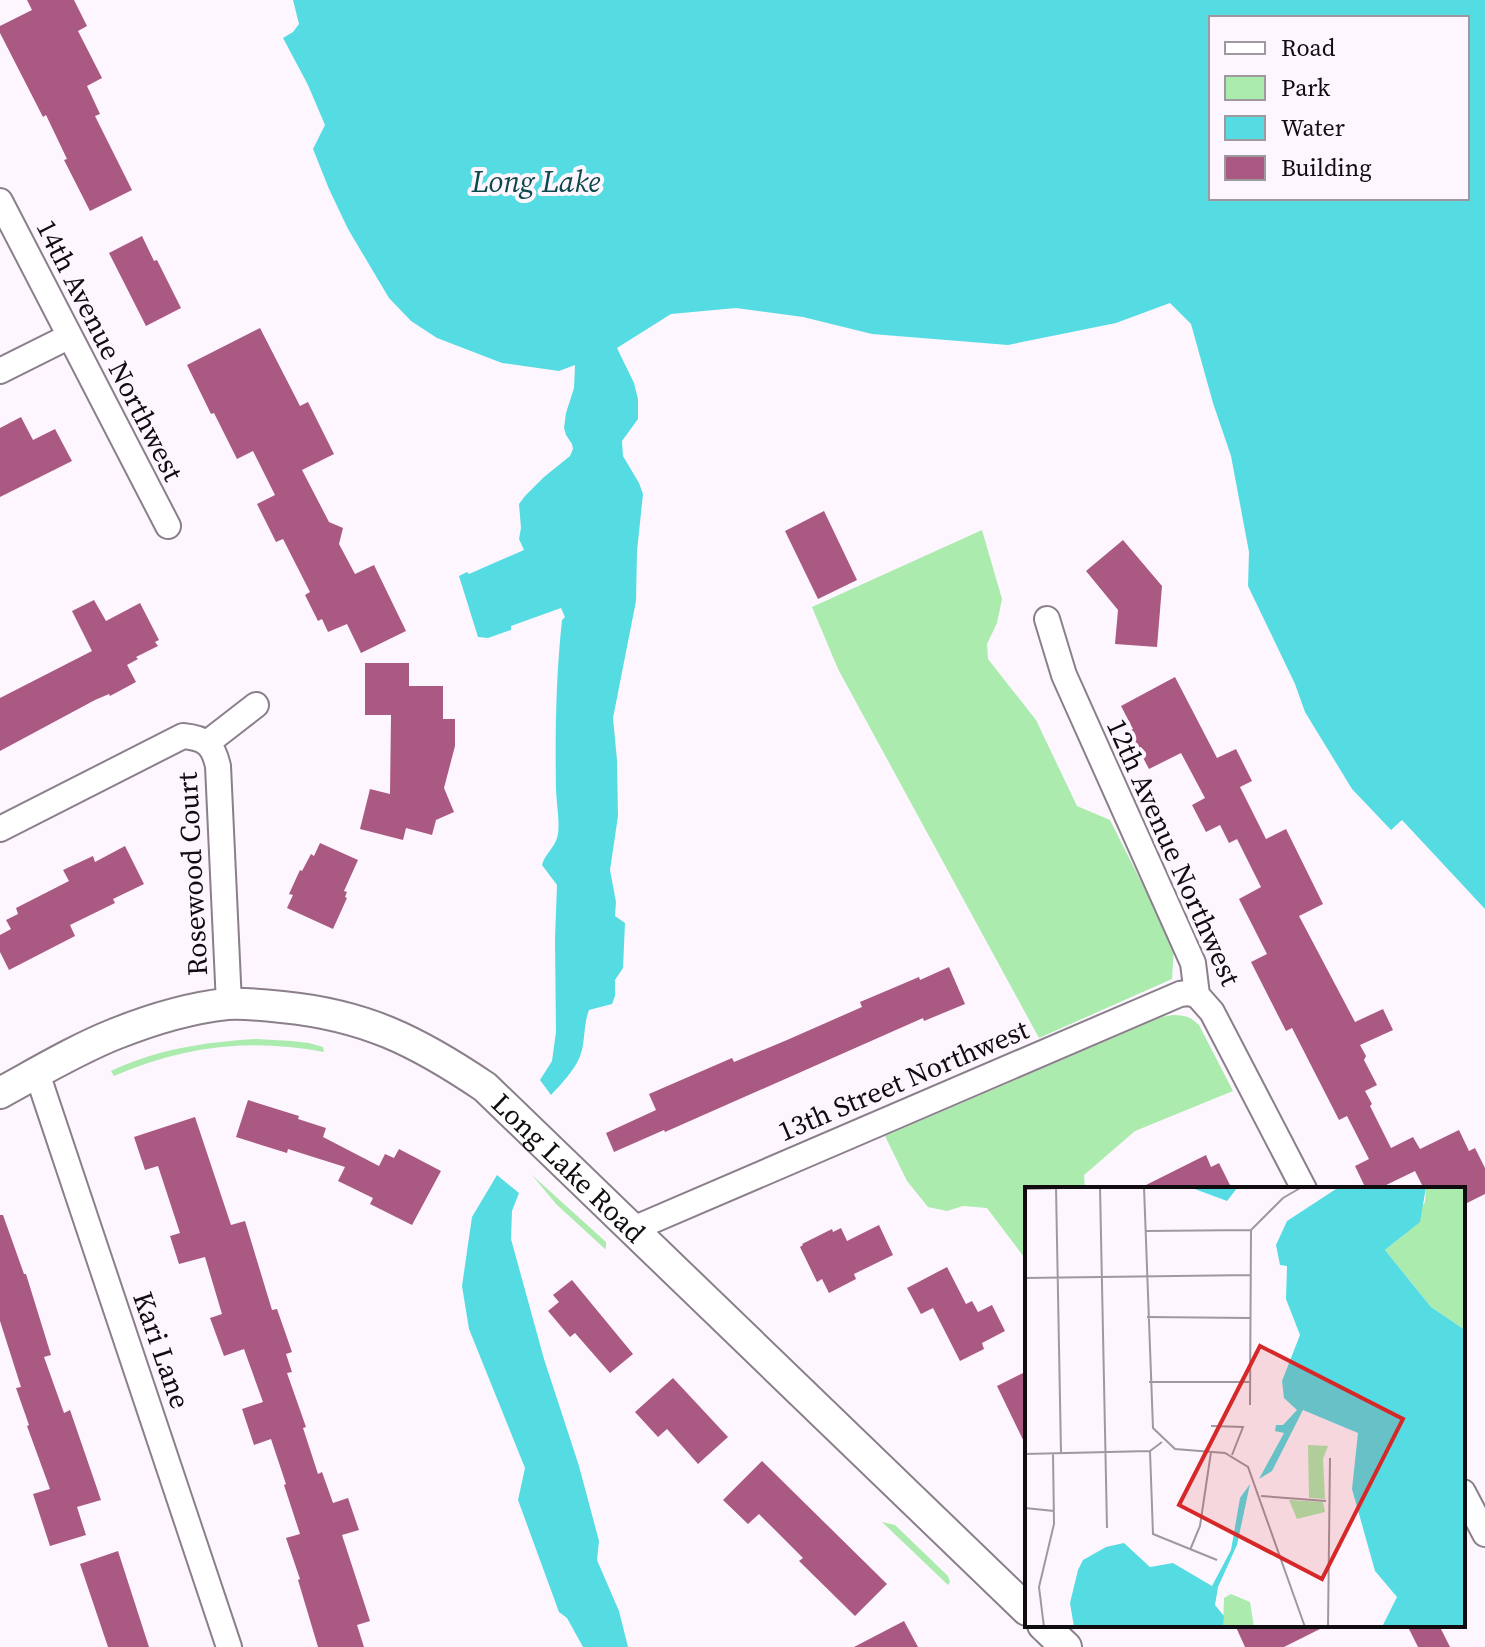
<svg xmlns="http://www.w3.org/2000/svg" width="1485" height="1647" viewBox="0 0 1485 1647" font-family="'Source Serif 4',serif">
	<rect width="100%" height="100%" fill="#fdf6fe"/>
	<!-- green -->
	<g fill="#abebae">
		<path d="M 982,530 L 1002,599 L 997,623 L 987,644 L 988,659 L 1036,720 L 1077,806 L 1110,820 L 1174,947 L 1172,979 L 1039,1038 L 838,669 L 812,607 Z"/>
		<path d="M 1173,1015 C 1185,1015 1191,1017 1199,1025 L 1233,1091 L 1135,1131 L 1084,1175 L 1085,1189 L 1027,1189 L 1027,1261 L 987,1208 L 963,1206 L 947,1211 L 928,1207 L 907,1181 L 885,1136 L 1162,1017 Z"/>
		<path d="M 257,1039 L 292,1041 L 309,1043 L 323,1047 L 324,1052 C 249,1038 184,1046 114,1076 L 111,1071 C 157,1049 206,1042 257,1039 Z"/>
		<path d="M 532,1175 L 606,1242 L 606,1248 L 605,1249 L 556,1204 Z"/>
		<path d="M 882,1522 L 895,1525 L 948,1576 L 950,1582 L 948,1585 Z"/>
	</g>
	<!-- water -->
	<g fill="#55dce2" fill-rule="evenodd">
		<path d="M 293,0 L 1485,0 L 1485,909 L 1402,820 L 1391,830 L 1352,789 L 1305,712 L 1295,684 L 1248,586 L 1249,552 L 1231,456 L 1213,403 L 1191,324 L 1170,303 L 1116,323 L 1008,345 L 872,334 L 803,317 L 736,308 L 671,314 L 617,348 L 634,383 L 638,399 L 638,419 L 622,441 L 623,456 L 639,483 L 643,494 L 637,551 L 636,601 L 613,718 L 617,760 L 618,816 L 610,870 L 616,902 L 615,916 L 625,923 L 623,968 L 615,980 L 615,996 L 612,1004 L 589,1010 C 584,1023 585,1037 582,1050 C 578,1067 563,1082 551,1095 L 540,1080 L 552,1061 L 556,1032 L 555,939 L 557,885 L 542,865 C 545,854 554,848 557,838 C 561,826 556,802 556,788 C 555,733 556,675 562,620 L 565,617 L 561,608 L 511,626 L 511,630 L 488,638 L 478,637 L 459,576 L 467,572 L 469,574 L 524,550 L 519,539 L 521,528 L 519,504 L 525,496 L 544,477 L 570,456 L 573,449 L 572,444 L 566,435 L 564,428 L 566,413 L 574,388 L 575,365 L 559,371 L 502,363 L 437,338 L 411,321 L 389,298 L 348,229 L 329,189 L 313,149 L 325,125 L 308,85 L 283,38 L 293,32 L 299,24 ZM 1211,18 L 1467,18 L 1467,198 L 1211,198 Z"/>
		<path d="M 497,1175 L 519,1193 L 512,1211 L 511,1239 L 544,1359 L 579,1466 L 599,1541 L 597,1560 L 619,1611 L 628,1647 L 583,1647 L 567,1618 L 559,1612 L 518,1500 L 525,1468 L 469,1329 L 462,1286 L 472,1217 Z"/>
	</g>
	<!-- building -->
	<g fill="#aa5982">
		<path d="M 27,0 L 74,0 L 87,26 L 78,31 L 102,78 L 87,86 L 100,114 L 95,116 L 132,190 L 90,211 L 64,160 L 67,159 L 46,115 L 43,117 L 0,33 L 0,26 L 32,10 Z"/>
		<path d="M 142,236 L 154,261 L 157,260 L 181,308 L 146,326 L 109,253 Z"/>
		<path d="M 260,328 L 300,406 L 308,402 L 334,454 L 302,470 L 329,522 L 343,528 L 339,544 L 355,574 L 374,565 L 406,631 L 361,653 L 347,624 L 328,632 L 322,619 L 318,621 L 305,595 L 310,592 L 283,539 L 276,542 L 257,504 L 275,495 L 253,451 L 237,459 L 214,413 L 211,414 L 187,365 Z"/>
		<path d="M 21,417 L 33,440 L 55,429 L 72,461 L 0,497 L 0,428 Z"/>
		<path d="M 824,511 L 857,580 L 818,599 L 785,531 Z"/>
		<path d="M 1123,540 L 1162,586 L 1157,647 L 1115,644 L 1118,610 L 1086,571 Z"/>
		<path d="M 94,600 L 106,621 L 140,603 L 159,640 L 155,642 L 158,646 L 136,657 L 138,659 L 127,665 L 136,682 L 110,696 L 109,694 L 95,700 L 0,751 L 0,698 L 92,651 L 72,611 Z"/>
		<path d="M 365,663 L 409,663 L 409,686 L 443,686 L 443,719 L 455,719 L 455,746 L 444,788 L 454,812 L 436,820 L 432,835 L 406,828 L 403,840 L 360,829 L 370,789 L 390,794 L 391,715 L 365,715 Z"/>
		<path d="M 1175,677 L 1217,758 L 1236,749 L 1252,781 L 1240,787 L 1266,839 L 1286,829 L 1323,904 L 1299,916 L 1355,1022 L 1383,1009 L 1393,1030 L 1360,1045 L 1366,1056 L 1364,1060 L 1377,1085 L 1365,1091 L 1372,1104 L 1370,1106 L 1391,1148 L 1413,1137 L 1420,1149 L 1459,1130 L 1469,1151 L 1475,1148 L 1485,1168 L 1485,1194 L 1463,1205 L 1463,1189 L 1424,1189 L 1415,1171 L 1378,1189 L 1366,1189 L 1355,1166 L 1369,1159 L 1347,1116 L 1339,1120 L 1292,1028 L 1286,1031 L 1251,962 L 1267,954 L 1239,899 L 1261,887 L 1237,839 L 1229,843 L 1220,825 L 1206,832 L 1192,805 L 1205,798 L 1181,753 L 1149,769 L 1129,731 L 1133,729 L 1121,706 Z"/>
		<path d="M 320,843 L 358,860 L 344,891 L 347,892 L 345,897 L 347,898 L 333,929 L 287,908 L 293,895 L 289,894 L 300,870 L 302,871 L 311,854 L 314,856 Z"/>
		<path d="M 125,846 L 144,884 L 113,899 L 115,903 L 70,925 L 75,936 L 9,970 L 0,952 L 0,935 L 11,929 L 6,920 L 18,914 L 16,908 L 69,881 L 63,870 L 93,856 L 95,862 Z"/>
		<path d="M 949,967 L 965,1004 L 924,1021 L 923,1018 L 665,1132 L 664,1130 L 614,1152 L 606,1133 L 656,1110 L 649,1094 L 732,1058 L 734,1062 L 787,1040 L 862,1007 L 860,1002 L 919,977 L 920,980 Z"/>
		<path d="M 248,1100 L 299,1116 L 298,1119 L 326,1128 L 323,1137 L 379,1166 L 385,1154 L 394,1158 L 399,1149 L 441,1171 L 412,1225 L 370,1204 L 373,1198 L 338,1181 L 345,1167 L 288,1149 L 287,1153 L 236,1137 Z"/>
		<path d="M 195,1117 L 231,1225 L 245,1221 L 272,1310 L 277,1309 L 292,1352 L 286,1354 L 292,1372 L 287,1373 L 306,1427 L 303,1428 L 318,1474 L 322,1472 L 333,1503 L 348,1498 L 359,1530 L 342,1535 L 370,1621 L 357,1625 L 364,1647 L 318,1647 L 298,1580 L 300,1579 L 286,1538 L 300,1534 L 284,1485 L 286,1484 L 271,1439 L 254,1445 L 242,1409 L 263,1402 L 244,1349 L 224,1356 L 210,1318 L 222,1314 L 205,1257 L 179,1264 L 170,1236 L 180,1233 L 158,1166 L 145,1170 L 134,1137 Z"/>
		<path d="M 1206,1155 L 1211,1167 L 1219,1163 L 1232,1189 L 1138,1189 Z"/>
		<path d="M 0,1215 L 3,1215 L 24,1274 L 26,1274 L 51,1355 L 44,1357 L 64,1413 L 70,1410 L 101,1500 L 77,1507 L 86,1535 L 50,1546 L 33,1494 L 50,1489 L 27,1426 L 29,1425 L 16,1388 L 21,1387 L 0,1321 Z"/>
		<path d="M 879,1225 L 893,1255 L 854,1274 L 856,1279 L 829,1293 L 822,1279 L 817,1282 L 800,1247 L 803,1245 L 802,1244 L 832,1229 L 833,1232 L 841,1228 L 847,1241 Z"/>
		<path d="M 947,1267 L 966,1304 L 972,1301 L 978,1312 L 992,1305 L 1005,1331 L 982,1343 L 984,1349 L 960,1361 L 933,1308 L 921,1314 L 907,1288 Z"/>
		<path d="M 572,1280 L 633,1354 L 610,1373 L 575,1333 L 570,1337 L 548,1311 L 559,1302 L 553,1295 Z"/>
		<path d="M 1027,1371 L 1027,1448 L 997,1386 Z"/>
		<path d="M 673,1378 L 728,1437 L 698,1464 L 667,1429 L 658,1437 L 635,1412 Z"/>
		<path d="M 762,1461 L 887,1584 L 855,1616 L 799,1561 L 803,1558 L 759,1514 L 748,1524 L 723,1500 Z"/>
		<path d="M 118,1551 L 149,1647 L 108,1647 L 80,1564 Z"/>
		<path d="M 904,1621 L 918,1647 L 854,1647 Z"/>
		<path d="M 1235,1625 L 1328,1625 L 1284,1647 L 1245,1647 Z"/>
		<path d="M 1407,1625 L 1439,1625 L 1450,1647 L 1418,1647 Z"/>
	</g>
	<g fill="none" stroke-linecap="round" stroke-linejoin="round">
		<!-- minor casing -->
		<g stroke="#8a7f8b" stroke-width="28">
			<g id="minor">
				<path d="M 0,201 L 168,526"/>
				<path d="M 0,371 L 68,337"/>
				<path d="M 1047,619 L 1064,675 L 1193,963 L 1197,995 L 1212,1012 L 1304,1189"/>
				<path d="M 207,743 L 256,705"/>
				<path d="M 0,829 L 183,736 C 205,738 213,744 218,766 L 229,1004"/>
				<path d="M 37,1073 L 229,1647"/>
				<path d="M 633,1229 L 1180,994 L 1188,993 L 1197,995"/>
				<path d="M 1463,1492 L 1485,1534"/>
			</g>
		</g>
		<!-- tertiary casing -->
		<g stroke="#8a7f8b" stroke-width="34">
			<g id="tertiary">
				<path id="s1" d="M 0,1093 C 37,1073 75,1050 115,1034 C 150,1020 189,1008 227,1004 C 245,1003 264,1005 282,1007 C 365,1015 417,1041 485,1087 L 1027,1610"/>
				<path d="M 1043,1625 L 1066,1647"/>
			</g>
		</g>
		<!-- minor -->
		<use href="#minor" stroke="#fff" stroke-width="24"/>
		<!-- tertiary -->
		<use href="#tertiary" stroke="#fff" stroke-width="30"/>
	</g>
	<g text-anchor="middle" stroke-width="8" stroke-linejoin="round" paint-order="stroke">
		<!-- street labels -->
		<g font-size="28" fill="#100c10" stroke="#fdf6fe">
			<text transform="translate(110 350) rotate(63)" y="10">14th Avenue Northwest</text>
			<text transform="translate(1174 852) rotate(66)" y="10">12th Avenue Northwest</text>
			<text transform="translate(192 874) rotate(-93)" y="10">Rosewood Court</text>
			<text transform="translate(903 1080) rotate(-23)" y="10">13th Street Northwest</text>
			<text dy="10" stroke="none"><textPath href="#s1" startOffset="638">Long Lake Road</textPath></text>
			<text transform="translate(162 1350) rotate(71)" y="10">Kari Lane</text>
		</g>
		<!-- water labels -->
		<g font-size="30" font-style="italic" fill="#0c494c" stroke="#fdf6fe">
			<text x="536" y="192">Long Lake</text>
		</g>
	</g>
	<!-- overview -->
	<g transform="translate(1025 1187)">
		<rect width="440" height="440" fill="#fdf6fe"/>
		<path d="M 401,0 L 440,0 L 440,143 L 406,120 L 360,63 L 380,47 L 400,15 ZM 283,258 L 303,259 L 298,272 L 300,312 L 284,311 ZM 264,313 L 298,315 L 300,325 L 272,332 ZM 206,407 L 225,415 L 229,440 L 198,440 L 199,411 Z" fill="#abebae"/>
		<path d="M 213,0 L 202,14 L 167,1 L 167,0 ZM 314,0 L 401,0 L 395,35 L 360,63 L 406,120 L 440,143 L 440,440 L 357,440 L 372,410 L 350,384 L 327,302 L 333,246 L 278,223 L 247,284 L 234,292 L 259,246 L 250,244 L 251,238 L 258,238 L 272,223 L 259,211 L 257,194 L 275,148 L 261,112 L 262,79 L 255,78 L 251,58 L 262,34 ZM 225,297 L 212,358 L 193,400 L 190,418 L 199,429 L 198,440 L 49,440 L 45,416 L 53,383 L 58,373 L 81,360 L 99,356 L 125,380 L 148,376 L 187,399 L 206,363 L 215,311 Z" fill="#55dce2"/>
		<path fill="none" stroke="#9e989f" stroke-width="2" d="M 31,0 L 36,266M 119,0 L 128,241 L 150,262 L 200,266 L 223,280 L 280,440M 0,2 L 75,0 L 82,341M 226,43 L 258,11 L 277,0M 121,44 L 226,43M 0,91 L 226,88M 122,130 L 225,131M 124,195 L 225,195M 225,218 L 226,43M 186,239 L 218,240 L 207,268M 125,264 L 128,347 L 192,373M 0,267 L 125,264 L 137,255M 236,309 L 301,314M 0,321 L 29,324M 165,363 L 175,339 L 186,265M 19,440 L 14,400 L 29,337 L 28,266M 303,440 L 305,271"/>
		<path fill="#d62828" fill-opacity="0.15" stroke="#d62828" stroke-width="4" d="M 235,159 L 378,232 L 297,392 L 154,318 Z"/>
		<rect width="440" height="440" fill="none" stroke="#100c10" stroke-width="4"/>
	</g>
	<!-- legend -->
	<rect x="1209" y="16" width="260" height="184" fill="#fdf6fe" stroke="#9e989f" stroke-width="2"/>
	<rect x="1225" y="42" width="40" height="12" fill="#ffffff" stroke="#9e989f" stroke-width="2"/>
	<text x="1281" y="56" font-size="24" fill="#100c10">Road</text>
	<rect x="1225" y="76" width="40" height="24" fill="#abebae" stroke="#9e989f" stroke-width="2"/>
	<text x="1281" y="96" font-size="24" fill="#100c10">Park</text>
	<rect x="1225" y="116" width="40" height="24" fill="#55dce2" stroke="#9e989f" stroke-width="2"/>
	<text x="1281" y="136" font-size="24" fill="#100c10">Water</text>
	<rect x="1225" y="156" width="40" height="24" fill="#aa5982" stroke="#9e989f" stroke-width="2"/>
	<text x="1281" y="176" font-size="24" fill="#100c10">Building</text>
</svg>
